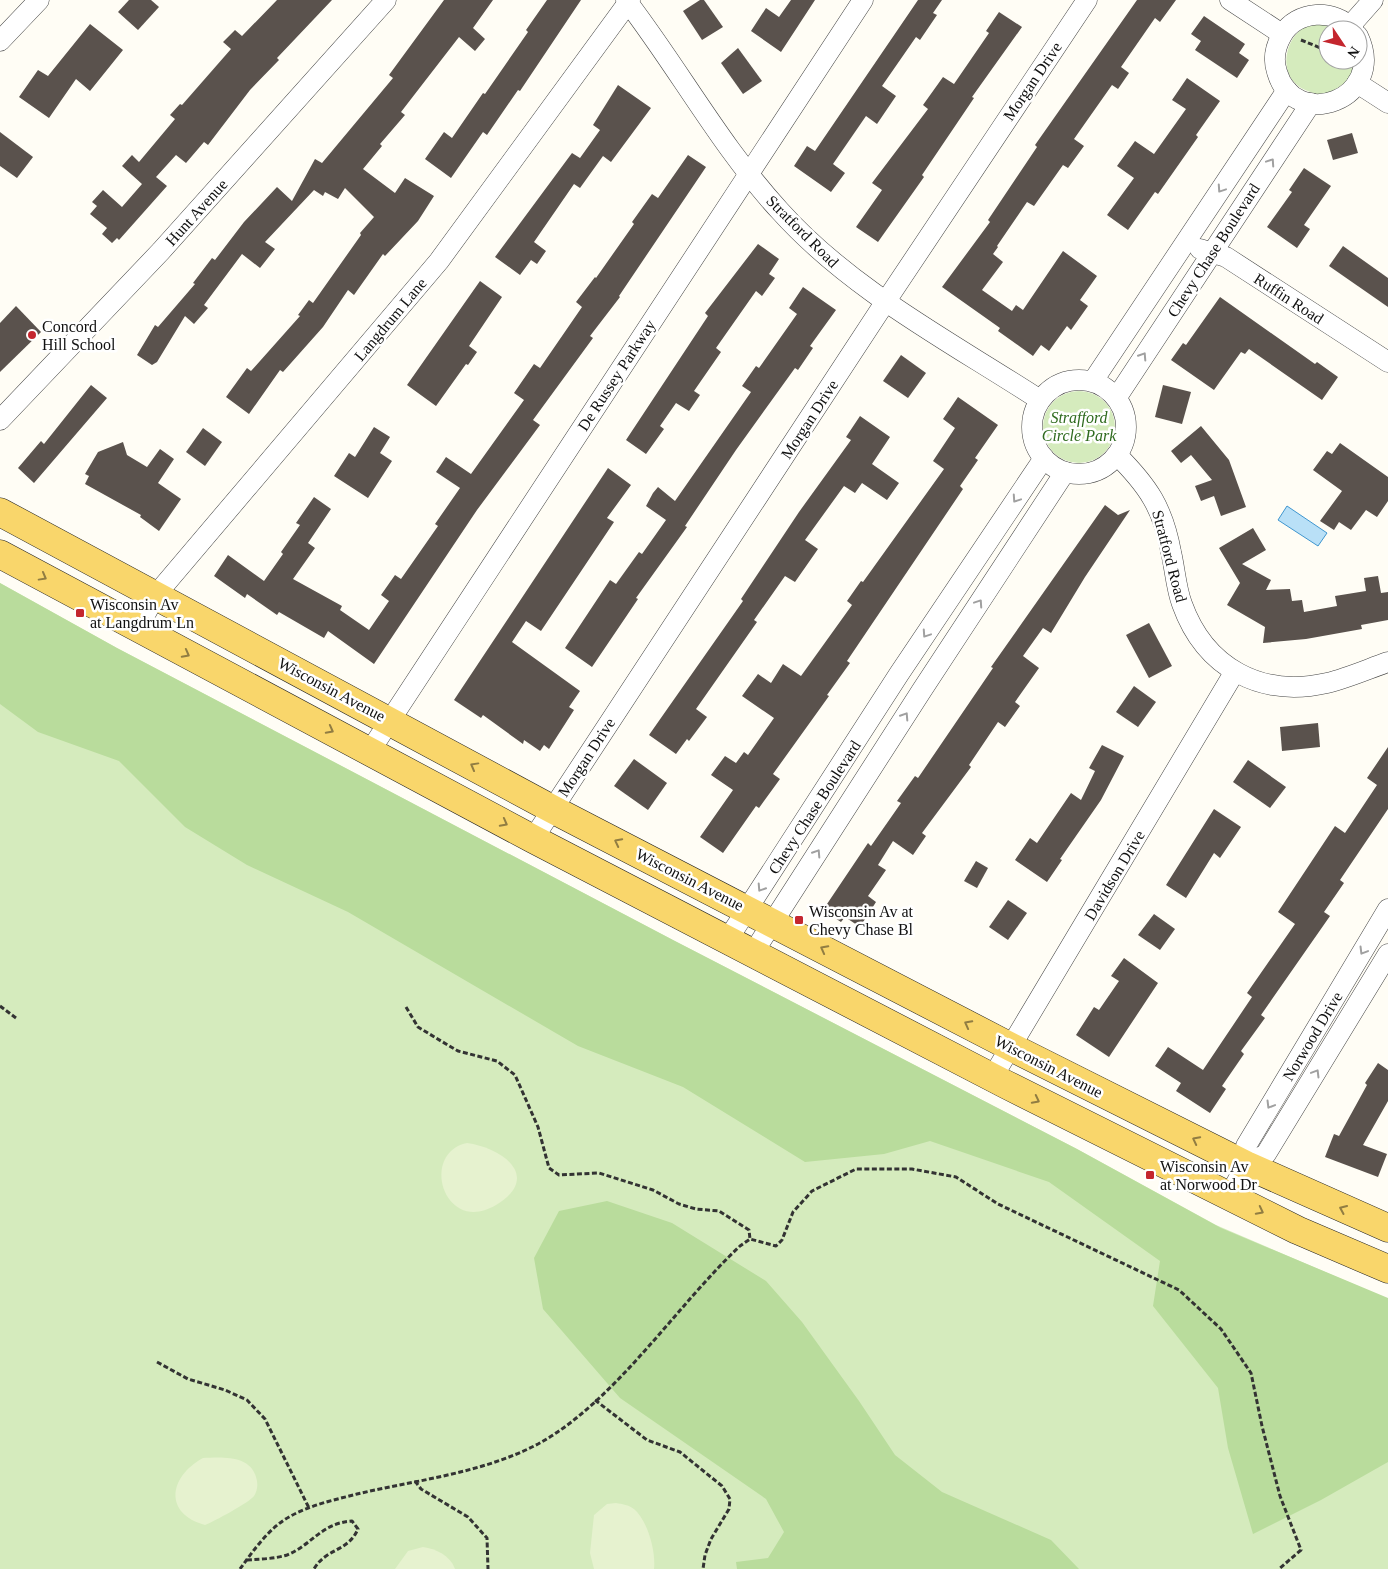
<svg xmlns="http://www.w3.org/2000/svg" width="1388" height="1569" viewBox="0 0 1388 1569" font-family="'Times New Roman',serif">
	<rect width="100%" height="100%" fill="#fffdf5"/>
	<!-- green -->
	<g fill="#d5ebbd">
		<path d="M 1324,23 L 1342,30 L 1328,30 L 1328,60 L 1358,60 L 1352,79 L 1324,96 C 1314,93 1303,91 1296,84 C 1279,69 1286,37 1305,27 C 1310,24 1319,24 1324,23 Z"/>
		<circle cx="1079" cy="427" r="36"/>
		<path d="M 0,583 L 117,648 L 673,940 L 1077,1149 L 1216,1225 L 1388,1299 L 1388,1569 L 0,1569 Z"/>
	</g>
	<!-- forest -->
	<g fill="#b9dc9c">
		<path d="M 0,583 L 117,648 L 673,940 L 1077,1149 L 1221,1228 L 1388,1298 L 1388,1462 L 1321,1500 L 1253,1534 L 1228,1448 L 1218,1388 L 1153,1306 L 1160,1261 L 1049,1182 L 930,1141 L 884,1154 L 805,1162 L 683,1087 L 578,1046 L 348,912 L 247,865 L 185,827 L 119,761 L 38,732 L 0,704 Z"/>
		<path d="M 607,1201 L 672,1223 L 766,1281 L 802,1322 L 859,1401 L 895,1455 L 942,1492 L 1051,1540 L 1079,1569 L 737,1569 L 736,1562 L 768,1558 L 784,1532 L 766,1499 L 620,1398 L 543,1309 L 534,1258 L 559,1211 Z"/>
	</g>
	<!-- pitch -->
	<g fill="#e6f2cf">
		<path d="M 467,1143 C 503,1148 542,1177 496,1205 C 444,1236 419,1153 467,1143 Z"/>
		<path d="M 203,1458 C 222,1457 250,1455 256,1477 C 258,1483 258,1490 254,1496 C 250,1502 213,1522 205,1525 C 162,1513 170,1476 203,1458 Z"/>
		<path d="M 616,1503 C 622,1504 629,1505 634,1509 C 648,1521 656,1552 654,1569 L 594,1569 L 590,1553 L 594,1515 L 607,1504 Z"/>
		<path d="M 423,1547 C 436,1549 450,1555 455,1569 L 395,1569 L 408,1551 Z"/>
	</g>
	<!-- water -->
	<path fill="#b9e0f7" stroke="#3f96cf" d="M 1287,506 L 1327,533 L 1318,546 L 1278,520 Z"/>
	<!-- building -->
	<g fill="#5a524d">
		<path d="M 129,0 L 151,0 L 159,7 L 138,30 L 118,12 Z"/>
		<path d="M 277,0 L 332,0 L 277,58 L 279,60 L 250,90 L 208,145 L 204,142 L 186,163 L 176,155 L 156,177 L 167,186 L 119,240 L 117,238 L 112,243 L 102,234 L 107,228 L 90,214 L 97,206 L 92,202 L 103,190 L 122,207 L 142,184 L 122,166 L 132,155 L 139,162 L 175,119 L 170,115 L 180,104 L 182,105 L 231,49 L 223,42 L 235,30 L 242,36 Z"/>
		<path d="M 444,0 L 493,0 L 473,28 L 485,39 L 475,51 L 459,37 L 401,112 L 405,115 L 380,144 L 382,146 L 363,169 L 395,193 L 405,178 L 434,196 L 418,221 L 385,256 L 383,254 L 354,295 L 348,290 L 323,327 L 283,372 L 280,370 L 249,414 L 226,397 L 247,368 L 251,371 L 300,316 L 298,315 L 309,300 L 313,303 L 361,235 L 360,233 L 374,217 L 345,188 L 338,199 L 325,192 L 323,196 L 314,190 L 265,242 L 275,249 L 260,268 L 242,254 L 204,305 L 208,308 L 194,324 L 185,316 L 157,362 L 152,365 L 137,355 L 155,325 L 158,327 L 195,284 L 193,283 L 212,258 L 215,260 L 244,222 L 277,187 L 292,201 L 315,159 L 322,163 L 393,78 L 389,75 Z"/>
		<path d="M 547,0 L 581,0 L 520,91 L 518,90 L 487,135 L 483,132 L 451,178 L 425,159 L 444,132 L 452,138 L 483,93 L 485,94 L 528,32 L 526,30 Z"/>
		<path d="M 700,0 L 704,0 L 723,27 L 702,40 L 683,11 Z"/>
		<path d="M 791,0 L 815,0 L 781,52 L 751,31 L 766,8 L 779,17 Z"/>
		<path d="M 918,0 L 942,0 L 933,13 L 937,15 L 920,40 L 916,37 L 882,86 L 896,96 L 877,124 L 866,116 L 833,164 L 845,173 L 831,192 L 794,166 L 807,146 L 815,151 Z"/>
		<path d="M 1137,0 L 1176,0 L 1160,22 L 1155,18 L 1121,67 L 1129,73 L 1118,89 L 1112,85 L 1074,139 L 1084,146 L 1068,168 L 1063,165 L 1034,206 L 1027,202 L 997,246 L 998,247 L 993,254 L 1003,262 L 982,290 L 1012,311 L 1016,305 L 1023,310 L 1063,251 L 1097,276 L 1080,300 L 1088,306 L 1071,330 L 1067,326 L 1049,351 L 1041,345 L 1033,356 L 998,331 L 1000,328 L 942,287 L 990,222 L 988,220 L 1037,147 L 1035,145 Z"/>
		<path d="M 999,12 L 1022,27 L 972,97 L 974,98 L 922,175 L 924,177 L 878,242 L 856,227 L 882,190 L 872,183 L 928,109 L 923,105 L 943,77 L 954,84 L 989,33 L 986,31 Z"/>
		<path d="M 1204,16 L 1245,44 L 1239,53 L 1249,60 L 1237,78 L 1195,50 L 1201,41 L 1191,34 Z"/>
		<path d="M 90,24 L 123,50 L 90,91 L 76,79 L 49,118 L 19,97 L 38,70 L 48,76 Z"/>
		<path d="M 738,48 L 762,81 L 743,94 L 721,63 Z"/>
		<path d="M 1187,78 L 1220,101 L 1196,135 L 1198,137 L 1158,194 L 1155,192 L 1128,230 L 1107,215 L 1134,178 L 1117,166 L 1135,141 L 1154,154 L 1186,109 L 1172,100 Z"/>
		<path d="M 618,85 L 651,108 L 611,162 L 603,156 L 580,188 L 574,184 L 534,242 L 546,251 L 537,264 L 531,260 L 520,275 L 495,257 L 572,153 L 580,158 L 600,130 L 593,125 Z"/>
		<path d="M 0,132 L 33,157 L 17,178 L 0,166 Z"/>
		<path d="M 1352,133 L 1358,153 L 1333,160 L 1327,140 Z"/>
		<path d="M 688,155 L 706,167 L 619,296 L 620,297 L 590,336 L 593,338 L 533,420 L 540,425 L 477,510 L 374,664 L 328,631 L 324,638 L 279,612 L 277,615 L 247,594 L 245,598 L 214,576 L 228,555 L 264,581 L 283,554 L 281,552 L 300,525 L 296,523 L 314,497 L 331,509 L 308,543 L 315,548 L 293,579 L 342,606 L 340,610 L 369,630 L 389,601 L 381,595 L 395,575 L 401,579 L 438,526 L 435,524 L 460,488 L 436,472 L 446,457 L 471,474 L 524,400 L 514,393 L 534,364 L 540,368 L 582,307 L 576,302 L 595,277 L 596,278 L 634,224 L 632,222 L 652,194 L 658,198 Z"/>
		<path d="M 1304,168 L 1331,186 L 1304,225 L 1310,229 L 1297,248 L 1267,227 L 1292,192 L 1289,190 Z"/>
		<path d="M 758,244 L 779,259 L 769,274 L 775,278 L 762,296 L 756,291 L 716,348 L 721,352 L 694,391 L 700,395 L 689,411 L 676,403 L 660,426 L 664,429 L 646,454 L 626,440 L 708,316 L 705,313 Z"/>
		<path d="M 1343,246 L 1388,278 L 1388,307 L 1329,266 Z"/>
		<path d="M 480,281 L 502,297 L 469,346 L 477,352 L 468,365 L 466,364 L 436,406 L 407,385 Z"/>
		<path d="M 803,287 L 836,310 L 810,346 L 813,348 L 798,370 L 795,368 L 736,450 L 685,526 L 687,527 L 636,598 L 638,599 L 592,667 L 565,648 L 610,580 L 616,584 L 639,552 L 642,554 L 666,520 L 646,506 L 653,493 L 658,487 L 675,501 L 751,392 L 742,386 L 756,366 L 759,368 L 797,314 L 789,308 Z"/>
		<path d="M 1220,297 L 1315,364 L 1317,362 L 1338,377 L 1322,400 L 1249,349 L 1245,354 L 1241,352 L 1214,390 L 1171,360 L 1183,343 L 1186,345 Z"/>
		<path d="M 16,306 L 41,332 L 0,372 L 0,323 Z"/>
		<path d="M 901,355 L 926,373 L 908,398 L 883,381 Z"/>
		<path d="M 91,385 L 107,398 L 34,483 L 18,468 L 41,441 L 44,444 Z"/>
		<path d="M 1163,385 L 1191,392 L 1182,424 L 1155,417 Z"/>
		<path d="M 958,397 L 998,425 L 975,458 L 978,460 L 960,486 L 963,489 L 847,661 L 850,663 L 827,695 L 829,696 L 773,774 L 780,779 L 759,808 L 756,806 L 723,853 L 700,837 L 733,790 L 711,775 L 725,756 L 736,763 L 744,752 L 748,755 L 774,718 L 742,696 L 758,674 L 771,683 L 783,664 L 801,676 L 824,644 L 852,605 L 847,601 L 861,581 L 863,582 L 944,469 L 933,461 L 955,428 L 943,419 Z"/>
		<path d="M 860,416 L 890,437 L 872,464 L 899,483 L 887,500 L 862,483 L 855,493 L 844,486 L 805,540 L 818,549 L 795,582 L 785,576 L 754,620 L 757,622 L 696,709 L 707,717 L 689,741 L 687,739 L 676,754 L 649,735 L 743,601 L 741,599 L 799,512 L 851,440 L 846,437 Z"/>
		<path d="M 1201,426 L 1229,460 L 1246,507 L 1221,516 L 1214,496 L 1201,501 L 1195,486 L 1212,480 L 1191,455 L 1181,463 L 1171,451 Z"/>
		<path d="M 374,427 L 390,437 L 380,453 L 392,461 L 368,498 L 334,476 L 349,453 L 355,457 Z"/>
		<path d="M 203,428 L 222,442 L 205,466 L 186,452 Z"/>
		<path d="M 123,442 L 127,455 L 147,467 L 160,449 L 174,459 L 158,483 L 181,499 L 159,531 L 140,517 L 141,515 L 85,484 L 89,476 L 85,474 L 98,452 Z"/>
		<path d="M 1340,443 L 1388,477 L 1388,501 L 1377,517 L 1366,510 L 1351,530 L 1339,522 L 1334,530 L 1320,521 L 1342,491 L 1313,470 L 1327,451 L 1332,454 Z"/>
		<path d="M 608,468 L 631,485 L 607,518 L 614,522 L 541,631 L 526,621 L 512,642 L 580,691 L 569,707 L 574,710 L 549,749 L 544,745 L 540,751 L 524,740 L 523,744 L 483,715 L 481,718 L 454,700 Z"/>
		<path d="M 1105,505 L 1118,515 L 1130,510 L 1085,577 L 1051,633 L 1043,628 L 1023,656 L 1039,668 L 1015,702 L 1020,706 L 1005,727 L 998,722 L 969,765 L 971,767 L 922,833 L 926,836 L 913,855 L 893,841 L 878,865 L 886,870 L 868,896 L 876,902 L 860,927 L 845,917 L 841,922 L 824,911 L 827,904 L 868,843 L 871,846 L 901,803 L 897,801 L 915,776 L 918,778 L 993,668 L 991,667 Z"/>
		<path d="M 1253,528 L 1266,550 L 1242,564 L 1271,580 L 1266,590 L 1290,589 L 1292,601 L 1302,600 L 1304,612 L 1337,606 L 1335,596 L 1366,591 L 1364,578 L 1378,576 L 1381,593 L 1388,592 L 1388,620 L 1361,625 L 1362,629 L 1306,639 L 1263,643 L 1265,627 L 1227,605 L 1240,583 L 1219,548 Z"/>
		<path d="M 1149,623 L 1172,666 L 1149,678 L 1126,635 Z"/>
		<path d="M 1134,686 L 1156,702 L 1138,727 L 1116,712 Z"/>
		<path d="M 1318,723 L 1320,747 L 1282,751 L 1280,727 Z"/>
		<path d="M 1102,745 L 1124,756 L 1101,800 L 1060,859 L 1062,860 L 1047,882 L 1015,860 L 1030,838 L 1037,843 L 1071,793 L 1081,800 L 1095,771 L 1089,768 Z"/>
		<path d="M 1388,747 L 1388,809 L 1340,880 L 1344,883 L 1324,912 L 1330,916 L 1261,1015 L 1265,1018 L 1241,1051 L 1244,1054 L 1222,1086 L 1226,1089 L 1210,1113 L 1176,1091 L 1181,1083 L 1155,1066 L 1168,1047 L 1203,1070 L 1252,997 L 1247,993 L 1295,924 L 1278,912 L 1335,826 L 1345,833 L 1377,785 L 1367,778 Z"/>
		<path d="M 634,759 L 667,783 L 648,810 L 614,786 Z"/>
		<path d="M 1248,760 L 1286,787 L 1270,808 L 1233,782 Z"/>
		<path d="M 1214,809 L 1241,827 L 1220,858 L 1214,853 L 1186,898 L 1166,885 Z"/>
		<path d="M 976,861 L 988,868 L 977,888 L 964,881 Z"/>
		<path d="M 1008,900 L 1027,913 L 1008,940 L 989,927 Z"/>
		<path d="M 1154,914 L 1175,929 L 1160,950 L 1138,935 Z"/>
		<path d="M 1124,958 L 1158,983 L 1109,1057 L 1076,1035 L 1094,1007 L 1099,1010 L 1119,981 L 1111,976 Z"/>
		<path d="M 1378,1063 L 1388,1070 L 1388,1101 L 1363,1145 L 1387,1154 L 1378,1177 L 1325,1157 L 1334,1134 L 1339,1136 L 1367,1085 L 1365,1083 Z"/>
	</g>
	<g fill="none" stroke-linecap="round" stroke-linejoin="round">
		<!-- minor casing -->
		<g stroke="#444" stroke-width="21">
			<g id="minor">
				<path d="M 626,0 C 679,69 721,147 780,211 C 852,291 951,342 1040,400"/>
				<path d="M 1230,0 L 1282,34"/>
				<path d="M 1350,26 L 1373,0"/>
				<path d="M 1354,30 C 1334,8 1297,10 1282,35 C 1275,47 1273,60 1277,72 C 1295,133 1388,99 1358,36"/>
				<path d="M 0,41 L 39,0"/>
				<path d="M 1357,83 L 1388,103"/>
				<path d="M 1200,249 L 1226,257 L 1388,362"/>
				<circle cx="1079" cy="427" r="47"/>
				<path d="M 1093,381 L 1287,90"/>
				<path d="M 1117,397 L 1311,103"/>
				<path d="M 0,420 L 161,251 L 386,0"/>
				<path d="M 1117,455 C 1148,486 1163,508 1171,552 C 1175,569 1176,588 1182,604 C 1205,668 1261,698 1327,683 C 1348,678 1368,669 1388,662"/>
				<path d="M 138,628 L 155,596 L 439,261 L 630,0"/>
				<path d="M 370,751 L 863,0"/>
				<path d="M 533,839 L 886,301 L 1087,0"/>
				<path d="M 728,939 L 899,674 L 1044,458"/>
				<path d="M 753,953 L 922,690 L 1065,472"/>
				<path d="M 992,1078 L 1234,673"/>
				<path d="M 1246,1165 L 1266,1154 L 1388,954"/>
				<path d="M 1229,1196 L 1246,1165 L 1246,1146 L 1388,909"/>
			</g>
		</g>
		<!-- primary casing -->
		<g stroke="#222" stroke-width="29">
			<g id="primary">
				<path d="M 0,512 L 552,809 L 1011,1047 L 1246,1165 L 1388,1228"/>
				<path d="M 0,554 L 533,839 L 1005,1084 L 1297,1230 L 1388,1269"/>
			</g>
		</g>
		<!-- path -->
		<g stroke="#333" stroke-width="3" stroke-dasharray="5 2.5" stroke-linecap="butt">
			<path d="M 1301,40 L 1328,51"/>
			<path d="M 1339,60 L 1345,66"/>
			<path d="M 0,1006 L 16,1018"/>
			<path d="M 406,1007 L 418,1027 L 441,1041 L 458,1051 L 497,1061 L 515,1075 L 538,1127 L 549,1168 L 559,1175 L 599,1173 L 653,1190 L 679,1204 L 696,1209 L 719,1211 L 749,1230 L 750,1239"/>
			<path d="M 157,1362 L 188,1379 L 225,1390 L 247,1400 L 265,1419 L 309,1508"/>
			<path d="M 595,1400 L 647,1440 L 680,1452 L 722,1486 L 730,1499 L 729,1509 L 711,1539 L 705,1555 L 703,1569"/>
			<path d="M 415,1481 L 421,1489 L 468,1517 L 487,1538 L 488,1569"/>
			<path d="M 247,1560 C 260,1559 274,1559 287,1555 C 312,1545 321,1523 352,1521 L 358,1529 C 348,1552 326,1548 314,1569"/>
			<path d="M 240,1569 C 253,1551 269,1528 289,1517 C 310,1505 334,1500 357,1494 C 417,1480 483,1473 538,1444 C 615,1402 676,1306 740,1246 L 750,1239 L 776,1246 L 782,1240 L 793,1212 L 812,1191 L 856,1169 L 912,1169 L 956,1177 L 998,1204 L 1179,1290 L 1221,1329 L 1251,1373 L 1262,1426 L 1280,1496 L 1301,1550 L 1279,1569"/>
		</g>
		<!-- minor -->
		<use href="#minor" stroke="#fff" stroke-width="20"/>
		<!-- primary -->
		<use href="#primary" stroke="#f9d66b" stroke-width="28"/>
	</g>
	<!-- one-way arrows -->
	<defs><path id="oneway-chevron" d="M-2-3.5L2.5 0L-2 3.5" fill="none" stroke-width="1.6" stroke-linecap="round" stroke-linejoin="round" transform="scale(1.25)"/></defs>
	<g stroke="#a0a0a0">
		<use href="#oneway-chevron" transform="translate(1271 162) rotate(-56)"/>
		<use href="#oneway-chevron" transform="translate(1221 189) rotate(124)"/>
		<use href="#oneway-chevron" transform="translate(1143 356) rotate(-57)"/>
		<use href="#oneway-chevron" transform="translate(1016 499) rotate(124)"/>
		<use href="#oneway-chevron" transform="translate(979 603) rotate(-56)"/>
		<use href="#oneway-chevron" transform="translate(926 634) rotate(124)"/>
		<use href="#oneway-chevron" transform="translate(905 716) rotate(-57)"/>
		<use href="#oneway-chevron" transform="translate(817 853) rotate(-57)"/>
		<use href="#oneway-chevron" transform="translate(761 888) rotate(123)"/>
		<use href="#oneway-chevron" transform="translate(1363 951) rotate(121)"/>
		<use href="#oneway-chevron" transform="translate(1316 1073) rotate(-59)"/>
		<use href="#oneway-chevron" transform="translate(1270 1105) rotate(121)"/>
	</g>
	<g stroke="#917d42">
		<use href="#oneway-chevron" transform="translate(43 577) rotate(29)"/>
		<use href="#oneway-chevron" transform="translate(186 654) rotate(28)"/>
		<use href="#oneway-chevron" transform="translate(330 730) rotate(28)"/>
		<use href="#oneway-chevron" transform="translate(474 766) rotate(-151)"/>
		<use href="#oneway-chevron" transform="translate(504 823) rotate(28)"/>
		<use href="#oneway-chevron" transform="translate(618 842) rotate(-153)"/>
		<use href="#oneway-chevron" transform="translate(824 949) rotate(-152)"/>
		<use href="#oneway-chevron" transform="translate(968 1024) rotate(-152)"/>
		<use href="#oneway-chevron" transform="translate(1036 1100) rotate(27)"/>
		<use href="#oneway-chevron" transform="translate(1196 1140) rotate(-153)"/>
		<use href="#oneway-chevron" transform="translate(1343 1209) rotate(-156)"/>
		<use href="#oneway-chevron" transform="translate(1260 1211) rotate(27)"/>
	</g>
	<!-- markers -->
	<g fill="#c4262e" stroke="#fff" stroke-width="2">
		<circle cx="32" cy="335" r="5"/>
		<rect x="75" y="608" width="10" height="10" rx="2.5"/>
		<rect x="794" y="915" width="10" height="10" rx="2.5"/>
		<rect x="1145" y="1170" width="10" height="10" rx="2.5"/>
	</g>
	<g text-anchor="middle" stroke-width="5" stroke-linejoin="round" paint-order="stroke">
		<!-- street labels -->
		<g font-size="16" fill="#111" stroke="#fff">
			<text transform="translate(1032 81) rotate(-56)" y="6">Morgan Drive</text>
			<text transform="translate(196 212) rotate(-48)" y="6">Hunt Avenue</text>
			<text transform="translate(803 231) rotate(45)" y="6">Stratford Road</text>
			<text transform="translate(1213 250) rotate(-57)" y="6">Chevy Chase Boulevard</text>
			<text transform="translate(1289 298) rotate(33)" y="6">Ruffin Road</text>
			<text transform="translate(390 319) rotate(-50)" y="6">Langdrum Lane</text>
			<text transform="translate(616 375) rotate(-57)" y="6">De Russey Parkway</text>
			<text transform="translate(809 419) rotate(-57)" y="6">Morgan Drive</text>
			<text transform="translate(1170 556) rotate(75)" y="6">Stratford Road</text>
			<text transform="translate(332 689) rotate(28)" y="6">Wisconsin Avenue</text>
			<text transform="translate(586 757) rotate(-57)" y="6">Morgan Drive</text>
			<text transform="translate(814 807) rotate(-57)" y="6">Chevy Chase Boulevard</text>
			<text transform="translate(1114 875) rotate(-59)" y="6">Davidson Drive</text>
			<text transform="translate(690 879) rotate(27)" y="6">Wisconsin Avenue</text>
			<text transform="translate(1312 1036) rotate(-59)" y="6">Norwood Drive</text>
			<text transform="translate(1049 1066) rotate(27)" y="6">Wisconsin Avenue</text>
		</g>
		<!-- poi labels -->
		<g font-size="16" fill="#111" stroke="#fff" text-anchor="start">
			<text x="42" y="332">Concord<tspan x="42" dy="18">Hill School</tspan></text>
			<text x="90" y="610">Wisconsin Av<tspan x="90" dy="18">at Langdrum Ln</tspan></text>
			<text x="809" y="917">Wisconsin Av at<tspan x="809" dy="18">Chevy Chase Bl</tspan></text>
			<text x="1160" y="1172">Wisconsin Av<tspan x="1160" dy="18">at Norwood Dr</tspan></text>
		</g>
		<!-- park labels -->
		<g font-size="16" font-style="italic" fill="#2f6b1f" stroke="#fff">
			<text x="1079" y="423">Strafford<tspan x="1079" dy="18">Circle Park</tspan></text>
		</g>
	</g>
	<!-- north arrow -->
	<g transform="translate(1343 45) rotate(125)"><circle r="24" fill="#ffffff" stroke="#a0a0a0"/>
	<path d="M0-4L9 19L0 12L-9 19Z" fill="#c4262e"/>
	<text y="-8" font-size="14" font-weight="bold" text-anchor="middle" fill="#111111">N</text>
	</g>
</svg>
